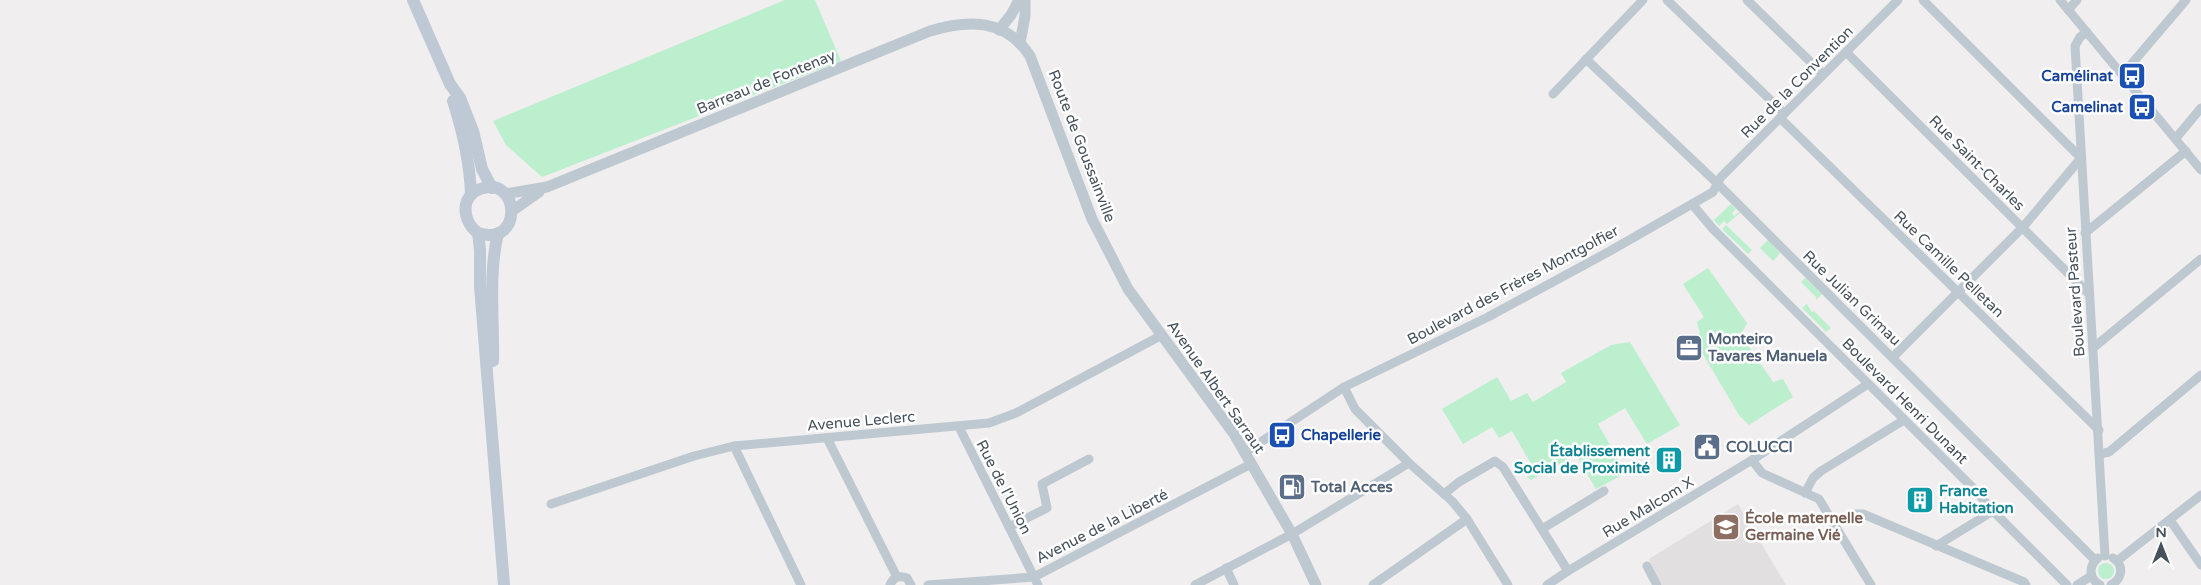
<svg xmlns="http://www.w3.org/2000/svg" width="2201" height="585" viewBox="0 0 2201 585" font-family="'Varela Round',sans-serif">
	<rect width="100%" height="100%" fill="#f0eeee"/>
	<!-- education -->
	<path fill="#e1dfe0" d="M 1738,504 L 1786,585 L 1662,585 L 1649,559 Z"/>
	<!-- green -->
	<g fill="#bbefce">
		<path d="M 785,0 L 815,0 L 841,61 L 542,177 L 506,145 L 493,121 Z"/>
		<path d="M 1731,204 L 1736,209 L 1732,213 L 1734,216 L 1739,212 L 1740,213 L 1727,224 L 1724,221 L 1719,226 L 1714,220 Z"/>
		<path d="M 1726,225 L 1752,250 L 1748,254 L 1722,229 Z"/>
		<path d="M 1768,240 L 1780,253 L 1773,261 L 1760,248 Z"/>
		<path d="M 1708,268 L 1747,323 L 1741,335 L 1773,382 L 1783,379 L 1793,397 L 1749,425 L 1739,415 L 1694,339 L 1700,334 L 1697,322 L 1704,317 L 1683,284 Z"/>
		<path d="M 1805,278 L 1822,294 L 1816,300 L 1816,297 L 1801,282 Z"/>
		<path d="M 1807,304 L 1812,312 L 1814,311 L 1831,328 L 1826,332 L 1802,308 Z"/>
		<path d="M 1630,342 L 1680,425 L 1647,444 L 1625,408 L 1598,424 L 1626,473 L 1596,489 L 1576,455 L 1531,480 L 1527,477 L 1535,471 L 1512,431 L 1499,438 L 1492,427 L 1463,444 L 1442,409 L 1497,377 L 1511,401 L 1527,393 L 1533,402 L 1566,382 L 1561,373 L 1611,345 Z"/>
		<circle cx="2106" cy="571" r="8"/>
	</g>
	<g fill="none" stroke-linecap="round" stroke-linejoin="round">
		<!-- minor -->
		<g stroke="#bec8d0" stroke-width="9">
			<path d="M 1667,0 L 1784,113"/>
			<path d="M 1747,0 L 1823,74"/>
			<path d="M 2060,0 L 2201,170"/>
			<path d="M 2068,10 L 2077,0"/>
			<path d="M 2087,32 L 2080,37 L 2075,46 L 2105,556"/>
			<path d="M 1846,52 L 2089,294"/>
			<path d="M 1586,59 L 1718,184 L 2095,560"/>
			<path d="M 2123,74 L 2186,0"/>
			<path d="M 1553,94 L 1643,0"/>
			<path d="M 1780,118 L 2099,430"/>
			<path d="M 2176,138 L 2201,108"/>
			<path d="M 1692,204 L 1713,229 L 1974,489 L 1993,511 L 2067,585"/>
			<path d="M 2085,233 L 2186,151"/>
			<path d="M 2093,348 L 2201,259"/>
			<path d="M 1893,357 L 2023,227 L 2081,158 L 1923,0"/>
			<path d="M 1344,387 L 1355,409 L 1409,463 L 1452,501 L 1467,519 L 1508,585"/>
			<path d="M 959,427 L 1038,585"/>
			<path d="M 827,438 L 897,577"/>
			<path d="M 734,446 L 801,585"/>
			<path d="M 1244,453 L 1344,387 L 1488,317 L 1610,251 L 1713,192 L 1721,177 L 1898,0"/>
			<path d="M 2100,454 L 2109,452 L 2201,375"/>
			<path d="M 1752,460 L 1762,473 L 1819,499 L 1834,524 L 1854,514 L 1863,514 L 2024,582 L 2026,585"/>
			<path d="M 1805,493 L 1813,478 L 1821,471 L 1904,420"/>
			<path d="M 1444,494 L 1459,482 L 1495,461 L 1503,467 L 1568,571 L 1547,585"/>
			<path d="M 551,504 L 694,456 L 734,446 L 989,423 L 1016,413 L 1162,335"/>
			<path d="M 2170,520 L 2201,565"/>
			<path d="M 1834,524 L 1871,585"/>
			<path d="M 1009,527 L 1047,508 L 1042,484 L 1089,459"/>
			<path d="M 1542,529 L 1604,491"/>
			<path d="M 1936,546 L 1993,511"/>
			<path d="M 2098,558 C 2088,566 2089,579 2100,585"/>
			<path d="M 2117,561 L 2201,495"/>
			<path d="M 1647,566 L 1657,585"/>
			<path d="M 1226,568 L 1234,585"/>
			<path d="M 1568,571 L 1752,460 L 1868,384"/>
			<path d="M 890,585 C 893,577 900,575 907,578 L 911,585"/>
			<path d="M 928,585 L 1034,577 L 1251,464"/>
			<path d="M 1195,585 L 1292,534 L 1409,463"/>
			<path d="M 1373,585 L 1467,519"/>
			<path d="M 2077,585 L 2091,576"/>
			<path d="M 2111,585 C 2123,578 2124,565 2113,558"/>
		</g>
		<!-- tertiary -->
		<g stroke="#bec8d0" stroke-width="11">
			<path d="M 999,30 L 1011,15 L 1019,0"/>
			<path d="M 1020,43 L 1025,16 L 1025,0"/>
			<path d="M 505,194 L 547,187 L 930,31 C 969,19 1006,19 1030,56 L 1092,219 L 1128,289 L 1234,434 L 1292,534 L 1316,585"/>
			<path d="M 512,211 L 539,192"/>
		</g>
		<!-- secondary -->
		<g stroke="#bec9d5" stroke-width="12">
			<path d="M 413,0 L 450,84 L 460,98 L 473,131 L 482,169 L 492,188"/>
			<path d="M 453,101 C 463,132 470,162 471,195"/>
			<path d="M 478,233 C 524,248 520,174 480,189 C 459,197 463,222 478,233 L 480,250 L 480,286 L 504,585"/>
			<path d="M 493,361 C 494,318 488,276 498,233"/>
		</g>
	</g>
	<!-- icons -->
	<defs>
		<g id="bus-square" transform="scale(1.4375)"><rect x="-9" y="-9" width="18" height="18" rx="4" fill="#1a4fb4" stroke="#fff"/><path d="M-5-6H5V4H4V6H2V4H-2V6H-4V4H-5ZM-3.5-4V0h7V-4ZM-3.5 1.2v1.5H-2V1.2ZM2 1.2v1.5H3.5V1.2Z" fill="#fff"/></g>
		<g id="office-square" transform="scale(1.4375)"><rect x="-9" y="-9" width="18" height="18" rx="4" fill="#5c6f8a" stroke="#fff"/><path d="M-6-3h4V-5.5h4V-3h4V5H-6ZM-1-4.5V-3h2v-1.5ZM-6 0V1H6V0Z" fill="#fff"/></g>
		<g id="civic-square" transform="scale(1.4375)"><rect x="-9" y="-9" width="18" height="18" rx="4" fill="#5c6f8a" stroke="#fff"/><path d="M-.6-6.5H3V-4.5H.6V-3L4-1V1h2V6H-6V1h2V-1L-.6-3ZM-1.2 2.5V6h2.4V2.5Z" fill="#fff"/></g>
		<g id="building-square" transform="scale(1.4375)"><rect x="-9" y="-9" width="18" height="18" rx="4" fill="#0f9aa8" stroke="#fff"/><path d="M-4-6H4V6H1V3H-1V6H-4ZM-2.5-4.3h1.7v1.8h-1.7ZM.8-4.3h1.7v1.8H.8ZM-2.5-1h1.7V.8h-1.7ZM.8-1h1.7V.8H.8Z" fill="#fff"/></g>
		<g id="fuel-square" transform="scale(1.4375)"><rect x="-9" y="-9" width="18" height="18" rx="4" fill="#5c6f8a" stroke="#fff"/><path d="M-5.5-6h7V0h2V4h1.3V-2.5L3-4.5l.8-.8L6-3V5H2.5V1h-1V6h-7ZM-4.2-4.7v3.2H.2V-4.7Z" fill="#fff"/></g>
		<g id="school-square" transform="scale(1.4375)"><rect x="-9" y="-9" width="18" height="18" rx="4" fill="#8d6e63" stroke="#fff"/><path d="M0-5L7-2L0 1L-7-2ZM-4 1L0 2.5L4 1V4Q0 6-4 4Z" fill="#fff"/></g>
	</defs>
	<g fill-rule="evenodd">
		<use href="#bus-square" x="2132" y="76"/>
		<use href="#bus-square" x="2142" y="107"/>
		<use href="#office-square" x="1689" y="348"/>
		<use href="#bus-square" x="1282" y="435"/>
		<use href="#civic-square" x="1707" y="447"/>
		<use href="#building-square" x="1669" y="460"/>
		<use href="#fuel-square" x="1292" y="487"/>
		<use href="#building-square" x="1920" y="500"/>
		<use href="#school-square" x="1726" y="527"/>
	</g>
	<g text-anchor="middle" stroke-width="5" stroke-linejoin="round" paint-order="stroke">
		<!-- transit labels -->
		<g font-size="15" font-weight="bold" fill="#164399" stroke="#fff" text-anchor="end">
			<text x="2113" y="81">Camélinat</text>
			<text x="2123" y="112">Camelinat</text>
			<text x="1301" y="440" text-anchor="start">Chapellerie</text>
		</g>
		<!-- street labels -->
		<g font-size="15" fill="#46515b" stroke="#fff">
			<text transform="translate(766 82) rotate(-22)" y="5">Barreau de Fontenay</text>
			<text transform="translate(1797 82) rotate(-45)" y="5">Rue de la Convention</text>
			<text transform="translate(1082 146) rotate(69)" y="5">Route de Goussainville</text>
			<text transform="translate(1977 163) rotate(45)" y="5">Rue Saint-Charles</text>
			<text transform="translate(1949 264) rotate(44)" y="5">Rue Camille Pelletan</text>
			<text transform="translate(1513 285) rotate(-28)" y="5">Boulevard des Frères Montgolfier</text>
			<text transform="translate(2075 292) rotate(-94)" y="5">Boulevard Pasteur</text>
			<text transform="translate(1852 298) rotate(44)" y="5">Rue Julian Grimau</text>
			<text transform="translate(1216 387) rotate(55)" y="5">Avenue Albert Sarraut</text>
			<text transform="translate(1905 401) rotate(45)" y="5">Boulevard Henri Dunant</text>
			<text transform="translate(861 421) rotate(-5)" y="5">Avenue Leclerc</text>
			<text transform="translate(1004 487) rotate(63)" y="5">Rue de l'Union</text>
			<text transform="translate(1648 507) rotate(-31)" y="5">Rue Malcom X</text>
			<text transform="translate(1102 526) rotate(-27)" y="5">Avenue de la Liberté</text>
		</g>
		<!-- service labels -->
		<g font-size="15" font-weight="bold" fill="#4e5e75" stroke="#fff" text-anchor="start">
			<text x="1708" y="344">Monteiro<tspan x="1708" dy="17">Tavares Manuela</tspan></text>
			<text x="1726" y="452">COLUCCI</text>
			<text x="1311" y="492">Total Acces</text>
		</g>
		<!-- culture labels -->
		<g font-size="15" font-weight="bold" fill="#0d838f" stroke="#fff" text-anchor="end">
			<text x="1650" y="456">Établissement<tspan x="1650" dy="17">Social de Proximité</tspan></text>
			<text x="1939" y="496" text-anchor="start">France<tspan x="1939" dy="17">Habitation</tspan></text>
		</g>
		<!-- education labels -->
		<g font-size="15" font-weight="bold" fill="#785e54" stroke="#fff" text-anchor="start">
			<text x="1745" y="523">École maternelle<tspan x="1745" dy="17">Germaine Vié</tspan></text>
		</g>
	</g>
	<!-- north arrow -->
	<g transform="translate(2161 545)" stroke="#ffffff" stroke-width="4" paint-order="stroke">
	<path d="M0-4L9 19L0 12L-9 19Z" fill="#46515b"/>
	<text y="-8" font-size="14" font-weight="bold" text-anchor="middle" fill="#46515b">N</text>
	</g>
</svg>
